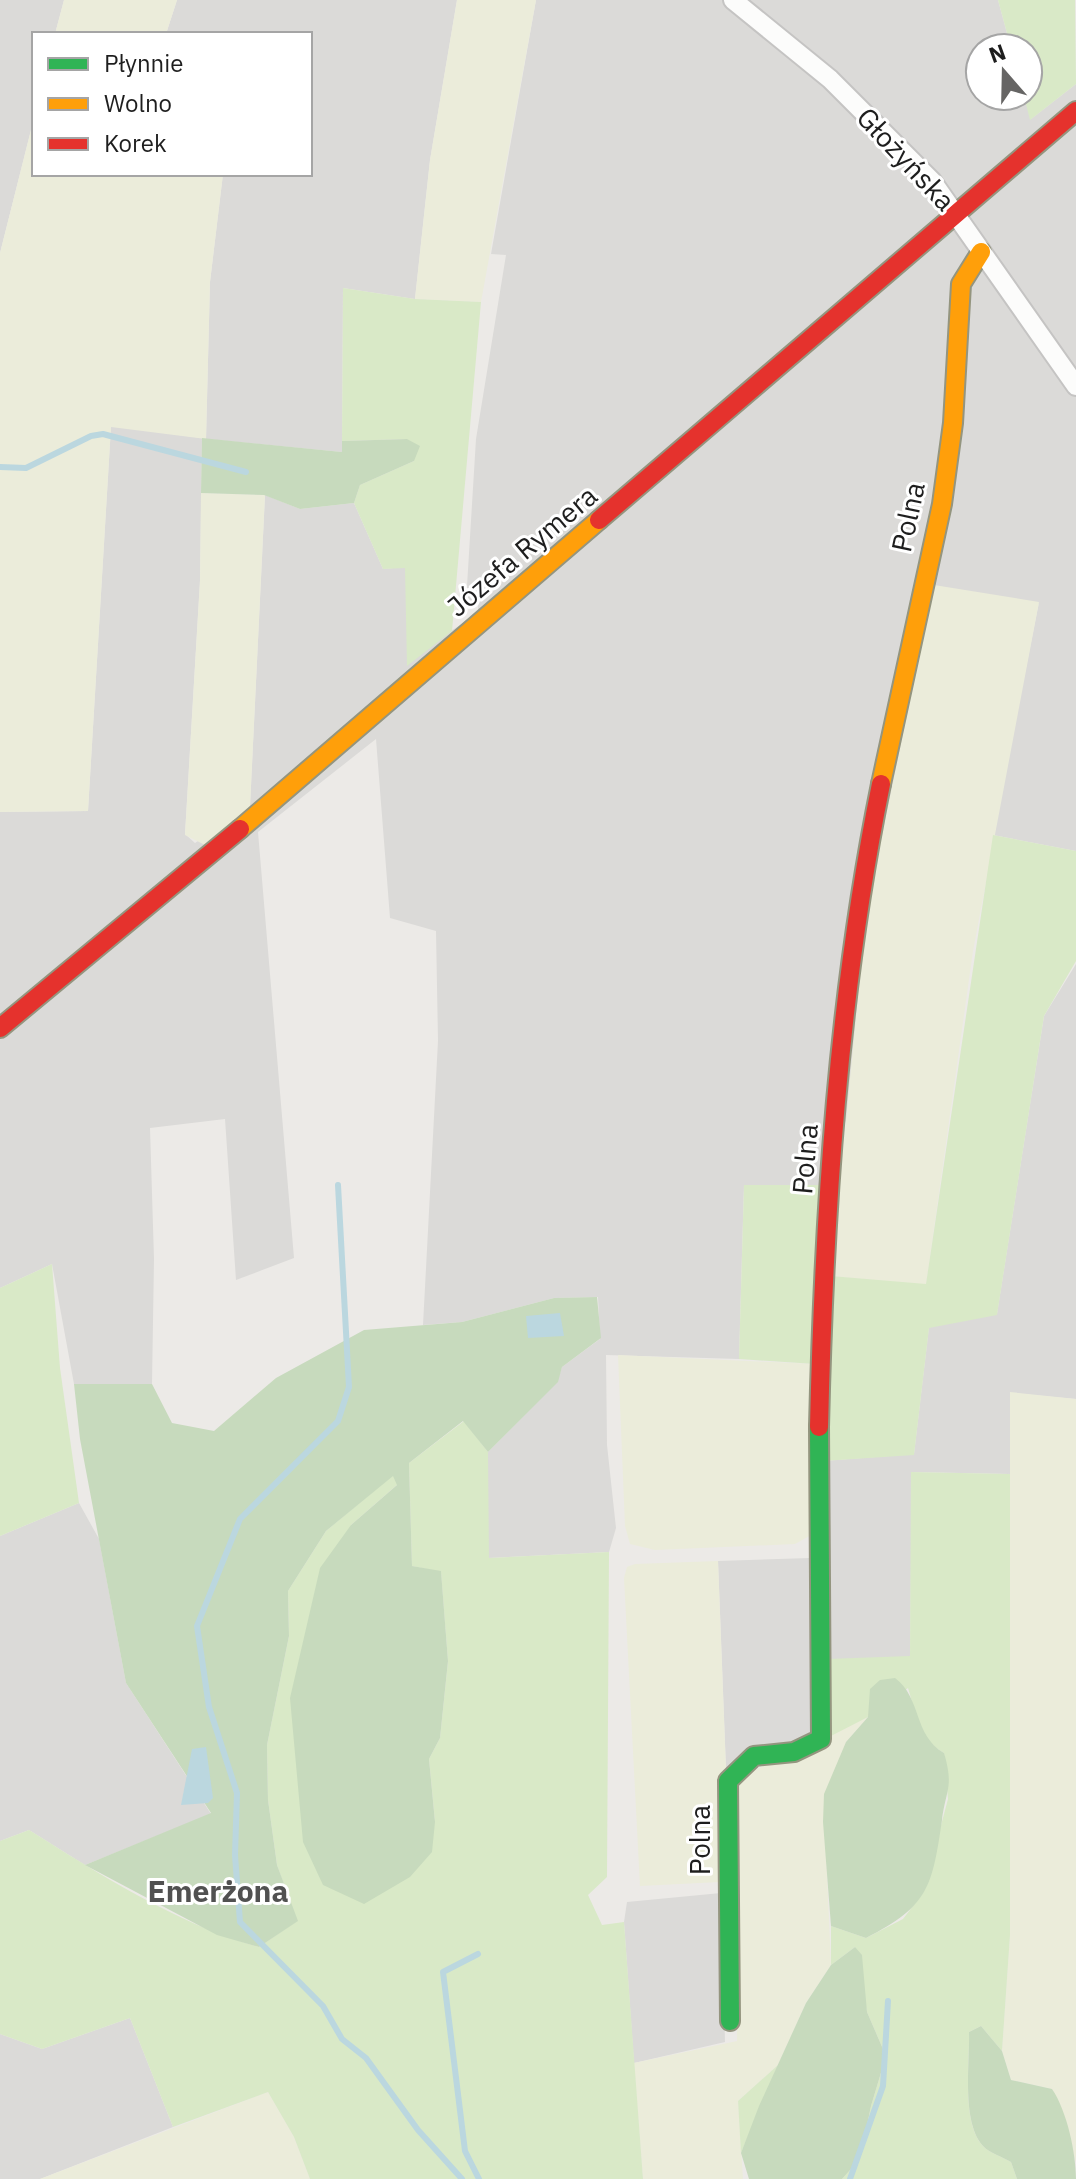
<svg xmlns="http://www.w3.org/2000/svg" width="1076" height="2179" viewBox="0 0 1076 2179" font-family="'IBM Plex Sans',sans-serif">
	<rect width="100%" height="100%" fill="#eceae7"/>
	<!-- residential -->
	<g fill="#dbdad8">
		<path d="M 0,0 L 64,0 L 55,34 L 34,34 L 34,118 L 0,253 Z"/>
		<path d="M 177,0 L 457,0 L 430,160 L 415,299 L 343,288 L 342,452 L 206,439 L 210,282 L 223,174 L 310,174 L 310,34 L 166,34 Z"/>
		<path d="M 536,0 L 998,0 L 1011,48 L 980,48 L 980,96 L 1024,96 L 1031,119 L 1076,84 L 1076,851 L 993,835 L 1039,602 L 822,1185 L 744,1185 L 739,1359 L 606,1355 L 607,1445 L 616,1528 L 609,1552 L 488,1558 L 488,1452 L 557,1382 L 562,1367 L 600,1339 L 598,1297 L 554,1298 L 462,1322 L 423,1325 L 438,1041 L 436,931 L 390,918 L 376,739 L 258,832 L 294,1258 L 236,1280 L 225,1119 L 150,1128 L 154,1259 L 152,1384 L 74,1384 L 52,1264 L 0,1288 L 0,812 L 88,811 L 111,426 L 202,438 L 200,581 L 185,834 L 195,843 L 250,806 L 265,495 L 300,509 L 354,503 L 383,569 L 405,567 L 451,631 L 478,613 L 478,606 L 468,599 L 467,586 L 476,439 L 506,255 L 491,254 Z"/>
		<path d="M 1076,964 L 1076,1399 L 1010,1393 L 1010,1474 L 912,1472 L 910,1657 L 815,1733 L 726,1770 L 718,1561 L 810,1558 L 823,1461 L 914,1454 L 929,1327 L 997,1314 L 1044,1016 Z"/>
		<path d="M 79,1503 L 99,1539 L 126,1683 L 211,1814 L 85,1865 L 29,1830 L 0,1841 L 0,1536 Z"/>
		<path d="M 721,1893 L 725,2042 L 634,2063 L 624,1922 L 627,1902 Z"/>
		<path d="M 130,2018 L 173,2127 L 40,2179 L 0,2179 L 0,2034 L 42,2049 Z"/>
	</g>
	<!-- farmland -->
	<g fill="#ebecda">
		<path d="M 64,0 L 177,0 L 166,34 L 55,34 Z"/>
		<path d="M 457,0 L 536,0 L 481,302 L 415,299 L 430,160 Z"/>
		<path d="M 34,118 L 34,174 L 223,174 L 210,282 L 206,439 L 111,427 L 88,811 L 0,812 L 0,253 Z"/>
		<path d="M 201,493 L 265,495 L 250,807 L 205,845 L 185,835 L 200,581 Z"/>
		<path d="M 934,585 L 1039,602 L 973,951 L 926,1285 L 831,1276 L 866,912 Z"/>
		<path d="M 618,1355 L 815,1364 L 813,1534 L 795,1544 L 655,1550 L 630,1544 L 625,1526 Z"/>
		<path d="M 1010,1392 L 1076,1399 L 1076,2162 L 1052,2089 L 1011,2080 L 1002,2051 L 1010,1935 Z"/>
		<path d="M 718,1561 L 726,1770 L 720,1882 L 640,1886 L 624,1578 L 627,1567 L 635,1564 Z"/>
		<path d="M 868,1717 L 846,1742 L 826,1851 L 831,1965 L 806,2003 L 778,2065 L 738,2101 L 743,2179 L 643,2179 L 634,2063 L 737,2041 L 734,1786 L 740,1777 Z"/>
		<path d="M 268,2092 L 294,2137 L 310,2179 L 40,2179 Z"/>
	</g>
	<!-- grass -->
	<g fill="#d9e9c7">
		<path d="M 998,0 L 1075,0 L 1076,84 L 1030,120 L 1024,96 L 1028,96 L 1028,48 L 1011,48 Z"/>
		<path d="M 343,288 L 415,299 L 481,302 L 452,631 L 407,666 L 405,568 L 383,569 L 354,503 L 360,485 L 414,461 L 407,439 L 342,441 Z"/>
		<path d="M 993,835 L 1076,851 L 1076,961 L 1044,1016 L 997,1315 L 929,1328 L 914,1455 L 823,1461 L 831,1276 L 926,1284 Z"/>
		<path d="M 744,1185 L 822,1185 L 815,1364 L 739,1359 Z"/>
		<path d="M 52,1264 L 60,1368 L 79,1503 L 0,1536 L 0,1288 Z"/>
		<path d="M 464,1421 L 488,1452 L 489,1558 L 609,1552 L 607,1877 L 588,1895 L 602,1925 L 624,1922 L 643,2179 L 310,2179 L 294,2137 L 268,2092 L 173,2127 L 130,2018 L 42,2049 L 0,2034 L 0,1841 L 29,1830 C 101,1875 177,1924 259,1947 L 297,1921 L 277,1865 L 268,1800 L 267,1745 L 289,1636 L 288,1591 L 326,1531 L 393,1475 L 398,1484 L 351,1525 L 435,1822 L 429,1759 L 440,1738 L 448,1661 L 441,1572 L 412,1566 L 409,1463 Z"/>
		<path d="M 911,1472 L 1010,1474 L 1010,1935 L 1002,2051 L 981,2026 L 969,2032 C 970,2062 961,2123 983,2146 C 989,2153 1003,2157 1011,2162 L 1017,2179 L 842,2179 L 860,2159 L 871,2106 L 886,2056 L 867,2012 L 855,1947 L 831,1965 L 831,1926 L 866,1938 L 903,1919 L 923,1893 L 948,1799 L 944,1753 C 919,1739 916,1714 908,1688 L 868,1717 L 827,1738 L 827,1659 L 910,1656 Z"/>
		<path d="M 778,2065 L 741,2153 L 738,2101 Z"/>
	</g>
	<!-- forest -->
	<g fill="#c7dabd">
		<path d="M 202,438 L 342,452 L 342,441 L 407,439 L 420,446 L 414,461 L 360,485 L 354,503 L 300,509 L 264,495 L 201,493 Z"/>
		<path d="M 597,1297 L 601,1338 L 562,1367 L 558,1382 L 488,1452 L 463,1421 L 409,1463 L 412,1566 L 441,1571 L 448,1661 L 440,1738 L 429,1759 L 435,1822 L 432,1852 L 410,1877 L 364,1904 L 323,1885 L 303,1842 L 290,1698 L 320,1568 L 351,1525 L 397,1485 L 393,1476 L 326,1531 L 288,1591 L 289,1636 L 267,1745 L 268,1800 L 277,1865 L 298,1921 L 259,1947 L 217,1935 L 85,1865 L 211,1813 L 126,1683 L 80,1439 L 74,1384 L 152,1384 L 172,1423 L 214,1431 L 276,1378 L 364,1330 L 462,1322 L 554,1298 Z"/>
		<path d="M 895,1678 C 922,1698 913,1735 944,1753 C 954,1787 946,1789 942,1820 C 932,1887 929,1906 866,1938 L 831,1926 L 823,1822 L 824,1794 L 846,1742 L 868,1717 L 870,1689 L 880,1680 Z"/>
		<path d="M 855,1947 L 862,1955 L 867,2012 L 886,2056 L 871,2106 L 860,2159 L 842,2179 L 749,2179 L 741,2153 L 759,2106 L 806,2003 L 831,1965 Z"/>
		<path d="M 981,2026 L 1002,2051 L 1011,2080 L 1052,2089 C 1067,2111 1076,2153 1076,2179 L 1017,2179 L 1011,2162 C 1003,2157 989,2153 983,2146 C 961,2122 970,2062 969,2032 Z"/>
	</g>
	<!-- water -->
	<g fill="#bbd7df">
		<path d="M 560,1313 L 564,1336 L 528,1338 L 526,1316 Z"/>
		<path d="M 206,1747 L 213,1798 L 208,1803 L 181,1805 L 192,1749 Z"/>
	</g>
	<g fill="none" stroke-linecap="round" stroke-linejoin="round">
		<!-- stream -->
		<g stroke="#bbd7df" stroke-width="6">
			<path d="M 0,467 L 26,468 L 91,436 L 103,434 L 246,472"/>
			<path d="M 338,1185 L 349,1387 L 338,1421 L 240,1519 L 197,1626 L 209,1707 L 237,1793 L 235,1855 L 240,1922 L 323,2006 L 342,2039 L 366,2058 L 418,2130 L 462,2179"/>
			<path d="M 478,1954 L 443,1972 L 465,2151 L 479,2179"/>
			<path d="M 850,2179 L 883,2086 L 888,2001"/>
		</g>
		<!-- street casing -->
		<g stroke="#c5c4c3" stroke-width="22">
			<path id="street" d="M 733,0 L 830,79 L 932,181 L 1076,386"/>
		</g>
		<!-- fast casing -->
		<g stroke="#94957f" stroke-width="22">
			<path id="fast" d="M 730,2021 L 728,1781 L 754,1756 L 794,1752 L 821,1739 L 819,1427"/>
		</g>
		<!-- slow casing -->
		<g stroke="#94957f" stroke-width="22">
			<g id="slow">
				<path d="M 881,784 L 942,504 L 953,423 L 961,284 L 981,252"/>
				<path d="M 240,829 L 599,520"/>
			</g>
		</g>
		<!-- jam casing -->
		<g stroke="#94957f" stroke-width="22">
			<g id="jam">
				<path d="M 599,520 L 1076,111"/>
				<path d="M 0,1028 L 240,829"/>
				<path d="M 819,1427 C 824,1212 838,995 881,784"/>
			</g>
		</g>
		<!-- street -->
		<use href="#street" stroke="#fcfcfb" stroke-width="18"/>
		<!-- fast -->
		<use href="#fast" stroke="#30b455" stroke-width="18"/>
		<!-- slow -->
		<use href="#slow" stroke="#ff9f0a" stroke-width="18"/>
		<!-- jam -->
		<use href="#jam" stroke="#e5322d" stroke-width="18"/>
	</g>
	<g text-anchor="middle" stroke-width="6" stroke-linejoin="round" paint-order="stroke">
		<!-- street labels -->
		<g font-size="28" fill="#1e1e1e" stroke="#fff">
			<text transform="translate(906 159) rotate(47)" y="10">Głożyńska</text>
			<text transform="translate(908 517) rotate(-78)" y="10">Polna</text>
			<text transform="translate(522 551) rotate(-40)" y="10">Józefa Rymera</text>
			<text transform="translate(805 1159) rotate(-85)" y="10">Polna</text>
			<text transform="translate(700 1840) rotate(-90)" y="10">Polna</text>
		</g>
		<!-- neighbourhood labels -->
		<g font-size="30" font-weight="bold" fill="#515151" stroke="#fff">
			<text x="218" y="1902">Emerżona</text>
		</g>
	</g>
	<!-- legend -->
	<rect x="32" y="32" width="280" height="144" fill="#ffffff" stroke="#a5a5a5" stroke-width="2"/>
	<rect x="48" y="58" width="40" height="12" fill="#30b455" stroke="#a5a5a5" stroke-width="2"/>
	<text x="104" y="72" font-size="24" fill="#1e1e1e">Płynnie</text>
	<rect x="48" y="98" width="40" height="12" fill="#ff9f0a" stroke="#a5a5a5" stroke-width="2"/>
	<text x="104" y="112" font-size="24" fill="#1e1e1e">Wolno</text>
	<rect x="48" y="138" width="40" height="12" fill="#e5322d" stroke="#a5a5a5" stroke-width="2"/>
	<text x="104" y="152" font-size="24" fill="#1e1e1e">Korek</text>
	<!-- north arrow -->
	<g transform="translate(1004 72) rotate(340)"><circle r="38" fill="#ffffff" stroke="#a5a5a5" stroke-width="2"/>
	<path d="M0-6L14 30L0 20L-14 30Z" fill="#666564"/>
	<text y="-12" font-size="22" font-weight="bold" text-anchor="middle" fill="#1e1e1e">N</text>
	</g>
</svg>
